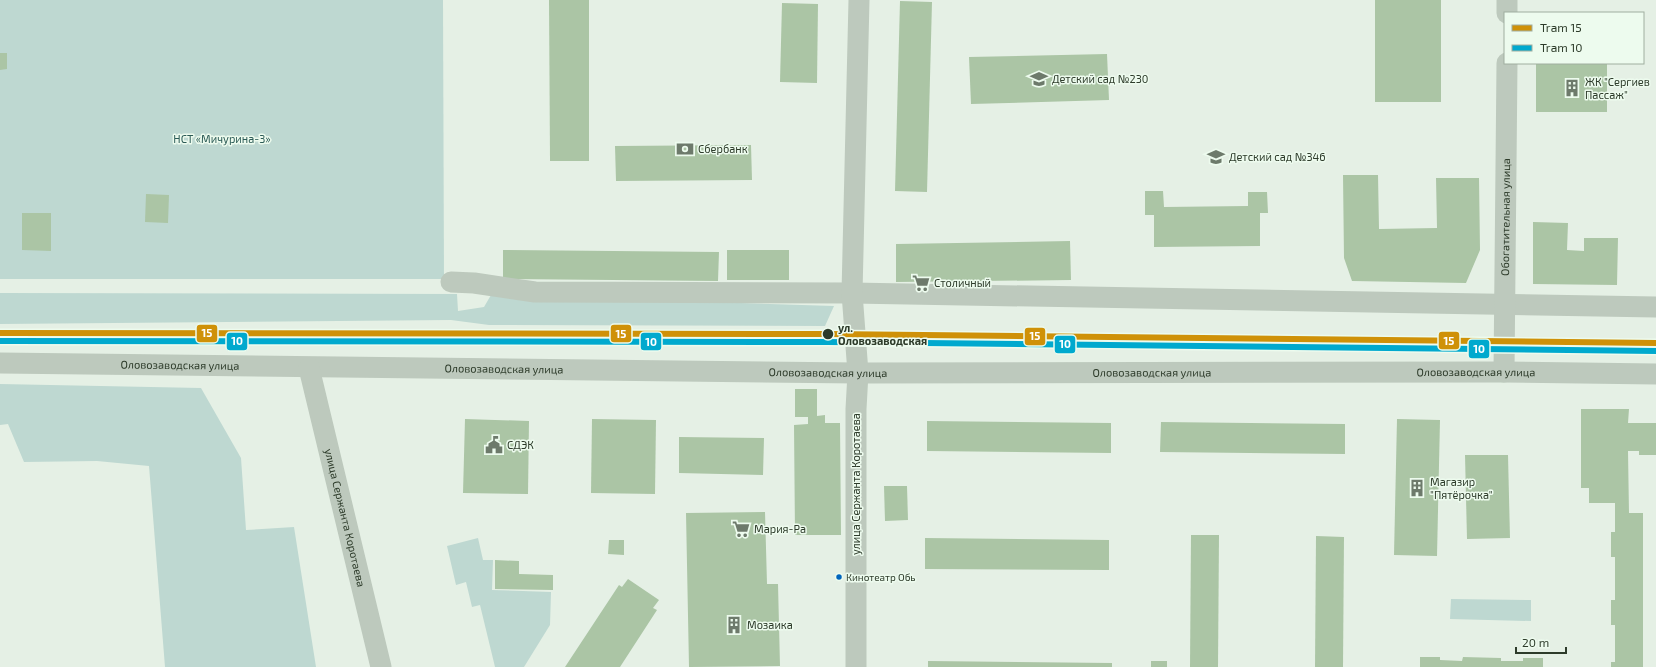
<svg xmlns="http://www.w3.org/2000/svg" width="1656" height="667" viewBox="0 0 1656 667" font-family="'Exo 2',sans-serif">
	<rect width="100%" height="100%" fill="#e5f0e5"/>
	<!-- green -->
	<g fill="#bed8d1">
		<path d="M 0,0 L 443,0 L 444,279 L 0,279 Z"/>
		<path d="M 0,293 L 457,294 L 458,311 L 484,307 L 491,295 L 834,306 L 825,326 L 489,325 L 451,320 L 0,324 Z"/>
		<path d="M 0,384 L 201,388 L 241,458 L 246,530 L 294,527 L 316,667 L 165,667 L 149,466 L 97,461 L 24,462 L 8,424 L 0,425 Z"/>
		<path d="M 478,538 L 483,560 L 493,560 L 492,590 L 551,592 L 550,625 L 524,667 L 495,667 L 480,605 L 472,607 L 466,582 L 456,585 L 447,546 Z"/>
		<path d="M 1451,599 L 1531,600 L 1531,621 L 1450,619 Z"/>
	</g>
	<!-- building -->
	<g fill="#abc5a5">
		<path d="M 549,0 L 589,0 L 589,161 L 550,161 Z"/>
		<rect x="1375" y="0" width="66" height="102"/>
		<path d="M 900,1 L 932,2 L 927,192 L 895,191 Z"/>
		<path d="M 782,3 L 818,4 L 817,83 L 780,82 Z"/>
		<path d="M 0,53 L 7,53 L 7,69 L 0,70 Z"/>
		<path d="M 1107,54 L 1109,100 L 971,104 L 969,57 Z"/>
		<rect x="1536" y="63" width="71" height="49"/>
		<path d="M 751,145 L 752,180 L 616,181 L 615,146 Z"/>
		<path d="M 1343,175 L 1378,175 L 1379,229 L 1437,228 L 1436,178 L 1479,178 L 1480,250 L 1466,283 L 1352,281 L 1344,258 Z"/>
		<path d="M 1145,191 L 1163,191 L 1164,207 L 1248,206 L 1248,192 L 1267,192 L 1268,213 L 1260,213 L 1260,246 L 1154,247 L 1154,215 L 1145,215 Z"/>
		<path d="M 146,194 L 169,195 L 168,223 L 145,222 Z"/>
		<path d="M 22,213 L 51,213 L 51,251 L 22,250 Z"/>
		<path d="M 1533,222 L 1568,223 L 1567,250 L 1584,251 L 1584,238 L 1618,238 L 1617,285 L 1533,284 Z"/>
		<path d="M 1070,241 L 1071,280 L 896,282 L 896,244 Z"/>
		<path d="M 503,250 L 719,252 L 718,281 L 503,279 Z"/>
		<rect x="727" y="250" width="62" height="30"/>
		<path d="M 795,389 L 817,389 L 817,416 L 825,415 L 825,423 L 840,423 L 841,535 L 795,535 L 794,425 L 808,424 L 808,417 L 795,417 Z"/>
		<path d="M 1581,409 L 1629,409 L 1628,423 L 1656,423 L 1656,455 L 1639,455 L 1639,451 L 1628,451 L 1629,513 L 1643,513 L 1643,667 L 1611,667 L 1611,662 L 1615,662 L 1615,625 L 1611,625 L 1611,600 L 1615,600 L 1615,557 L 1611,557 L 1611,532 L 1615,532 L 1615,503 L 1589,503 L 1589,488 L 1581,488 Z"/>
		<path d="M 465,419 L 529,421 L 528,494 L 463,493 Z"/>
		<path d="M 592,419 L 656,420 L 655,494 L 591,493 Z"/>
		<path d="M 1397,419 L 1440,420 L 1437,556 L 1394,555 Z"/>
		<path d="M 927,421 L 1111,423 L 1111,453 L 927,451 Z"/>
		<path d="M 1161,422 L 1345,424 L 1345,454 L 1160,452 Z"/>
		<path d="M 679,437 L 764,438 L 763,475 L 679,473 Z"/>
		<path d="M 1465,455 L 1508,455 L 1510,538 L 1467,539 Z"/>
		<path d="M 884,486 L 907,486 L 908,520 L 885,521 Z"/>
		<path d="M 765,512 L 767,584 L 778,584 L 780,666 L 689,667 L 686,513 Z"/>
		<path d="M 1191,535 L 1219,535 L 1218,667 L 1190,667 Z"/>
		<path d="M 1316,536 L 1344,537 L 1343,667 L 1315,667 Z"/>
		<path d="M 925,538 L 1109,540 L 1109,570 L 925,569 Z"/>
		<path d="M 609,540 L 624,540 L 624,555 L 608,554 Z"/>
		<path d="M 495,560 L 519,561 L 519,574 L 553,575 L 553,590 L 495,589 Z"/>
		<path d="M 628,579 L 659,600 L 653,608 L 657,610 L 620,667 L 565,667 L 619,585 L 622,587 Z"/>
		<path d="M 1420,657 L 1440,657 L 1440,660 L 1462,661 L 1463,657 L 1501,658 L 1501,661 L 1523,661 L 1523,658 L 1543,658 L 1543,667 L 1420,667 Z"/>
		<path d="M 928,661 L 1112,663 L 1112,667 L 928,667 Z"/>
		<rect x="1151" y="661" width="16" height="6"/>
	</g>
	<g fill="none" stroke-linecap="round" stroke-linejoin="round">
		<!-- minor -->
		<g stroke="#bdc9bd" stroke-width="21">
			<path d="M 1507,13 L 1507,0"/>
			<path d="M 451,282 L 474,283 L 535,292 L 852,293 L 1656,307"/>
			<path id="s1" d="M 0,363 L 858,373 L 1504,372 L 1656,374"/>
			<path id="s2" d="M 309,368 L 381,667"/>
			<path id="s3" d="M 1504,372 L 1507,63"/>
			<path d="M 856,667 L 856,409 L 858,373 L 852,293 L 859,0"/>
		</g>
		<!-- tram-1 casing -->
		<g stroke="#edfbee" stroke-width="9">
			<path id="tram-1" d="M 0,333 L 828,334 L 1656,343"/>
		</g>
		<!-- tram-2 casing -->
		<g stroke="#edfbee" stroke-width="9">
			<path id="tram-2" d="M 0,341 L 828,342 L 1656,351"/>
		</g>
		<!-- tram-1 -->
		<use href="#tram-1" stroke="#cf9108" stroke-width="6"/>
		<!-- tram-2 -->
		<use href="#tram-2" stroke="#00a9ce" stroke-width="6"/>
	</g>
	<!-- icons -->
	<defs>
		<g id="school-bare" transform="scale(1.38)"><path d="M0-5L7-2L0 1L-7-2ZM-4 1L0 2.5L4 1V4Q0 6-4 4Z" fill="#6d7a6b" stroke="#edfbee" stroke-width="2.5" paint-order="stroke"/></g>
		<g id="building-bare" transform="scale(1.38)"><path d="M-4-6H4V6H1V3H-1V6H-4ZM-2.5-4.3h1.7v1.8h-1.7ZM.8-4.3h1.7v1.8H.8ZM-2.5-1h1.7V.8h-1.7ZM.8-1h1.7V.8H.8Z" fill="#6d7a6b" stroke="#edfbee" stroke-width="2.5" paint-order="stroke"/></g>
		<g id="bank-bare" transform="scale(1.38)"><path d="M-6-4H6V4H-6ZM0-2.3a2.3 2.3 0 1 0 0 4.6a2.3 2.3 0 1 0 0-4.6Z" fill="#6d7a6b" stroke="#edfbee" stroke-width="2.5" paint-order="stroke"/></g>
		<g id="supermarket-bare" transform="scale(1.38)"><path d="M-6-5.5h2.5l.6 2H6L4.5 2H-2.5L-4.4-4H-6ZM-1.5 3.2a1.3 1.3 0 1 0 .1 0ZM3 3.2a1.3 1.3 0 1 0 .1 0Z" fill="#6d7a6b" stroke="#edfbee" stroke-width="2.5" paint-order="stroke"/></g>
		<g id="civic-bare" transform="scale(1.38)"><path d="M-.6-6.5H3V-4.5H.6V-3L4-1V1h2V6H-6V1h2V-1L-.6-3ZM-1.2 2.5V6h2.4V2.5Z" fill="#6d7a6b" stroke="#edfbee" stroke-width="2.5" paint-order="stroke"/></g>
	</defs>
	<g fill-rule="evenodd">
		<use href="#school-bare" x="1039" y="79"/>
		<use href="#building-bare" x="1572" y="88"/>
		<use href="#bank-bare" x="685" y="149"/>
		<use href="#school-bare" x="1216" y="157"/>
		<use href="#supermarket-bare" x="921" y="283"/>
		<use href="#civic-bare" x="494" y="445"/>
		<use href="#building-bare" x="1417" y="488"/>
		<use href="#supermarket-bare" x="741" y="529"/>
		<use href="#building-bare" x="734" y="625"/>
	</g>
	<!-- markers -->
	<circle fill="#2d3b2a" stroke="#edfbee" stroke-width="1.5" cx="828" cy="334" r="6"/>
	<circle fill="#0065bd" stroke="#edfbee" stroke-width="1.5" cx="839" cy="577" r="3.5"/>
	<g text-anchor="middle" stroke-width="3" stroke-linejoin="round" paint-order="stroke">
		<!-- bus labels -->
		<g font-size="10" fill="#2d3b2a" stroke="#edfbee" text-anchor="start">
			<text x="846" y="581">Кинотеатр Обь</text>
		</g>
		<!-- poi labels -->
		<g font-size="11" fill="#2d3b2a" stroke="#edfbee" text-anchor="start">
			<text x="1052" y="83">Детский сад №230</text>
			<text x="1585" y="86">ЖК "Сергиев<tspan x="1585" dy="13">Пассаж"</tspan></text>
			<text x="698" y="153">Сбербанк</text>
			<text x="1229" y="161">Детский сад №346</text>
			<text x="934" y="287">Столичный</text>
			<text x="507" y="449">СДЭК</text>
			<text x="1430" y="486">Магазир<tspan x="1430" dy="13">"Пятёрочка"</tspan></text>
			<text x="754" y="533">Мария-Ра</text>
			<text x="747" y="629">Мозаика</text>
		</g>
		<!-- park labels -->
		<g font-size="11" fill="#2c5b56" stroke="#edfbee">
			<text x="222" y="143">НСТ «Мичурина-3»</text>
		</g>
		<!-- street labels -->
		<g font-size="11" fill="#2d3b2a" stroke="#edfbee">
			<text dy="4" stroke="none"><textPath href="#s3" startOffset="155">Обогатительная улица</textPath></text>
			<text dy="4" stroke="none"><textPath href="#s1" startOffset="180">Оловозаводская улица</textPath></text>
			<text dy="4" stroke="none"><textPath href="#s1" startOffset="504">Оловозаводская улица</textPath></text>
			<text dy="4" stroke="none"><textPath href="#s1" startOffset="1476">Оловозаводская улица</textPath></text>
			<text dy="4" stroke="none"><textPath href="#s1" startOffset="828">Оловозаводская улица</textPath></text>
			<text dy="4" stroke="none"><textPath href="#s1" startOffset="1152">Оловозаводская улица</textPath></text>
			<text transform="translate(856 484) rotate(-90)" y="4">улица Сержанта Коротаева</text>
			<text dy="4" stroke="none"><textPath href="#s2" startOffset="154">улица Сержанта Коротаева</textPath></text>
		</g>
		<!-- stop labels -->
		<g font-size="11" font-weight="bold" fill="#2d3b2a" stroke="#edfbee" text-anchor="start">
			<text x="838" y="332">ул.<tspan x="838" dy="13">Оловозаводская</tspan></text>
		</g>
	</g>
	<g stroke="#edfbee" stroke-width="1.5">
		<rect x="196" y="324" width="22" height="19" rx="4" fill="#cf9108"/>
		<rect x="610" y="324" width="22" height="19" rx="4" fill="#cf9108"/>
		<rect x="1024" y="327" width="22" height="19" rx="4" fill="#cf9108"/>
		<rect x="1438" y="331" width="22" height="19" rx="4" fill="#cf9108"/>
		<rect x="226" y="332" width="22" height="19" rx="4" fill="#00a9ce"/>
		<rect x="640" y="332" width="22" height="19" rx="4" fill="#00a9ce"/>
		<rect x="1054" y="335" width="22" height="19" rx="4" fill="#00a9ce"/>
		<rect x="1468" y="339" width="22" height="20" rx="4" fill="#00a9ce"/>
	</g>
	<g font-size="11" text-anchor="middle" font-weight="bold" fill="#fff">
		<text x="207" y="337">15</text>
		<text x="621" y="338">15</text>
		<text x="1035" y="340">15</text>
		<text x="1449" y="345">15</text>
		<text x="237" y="345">10</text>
		<text x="651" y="346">10</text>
		<text x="1065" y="348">10</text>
		<text x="1479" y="353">10</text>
	</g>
	<!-- legend -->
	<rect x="1504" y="12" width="140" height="52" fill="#edfbee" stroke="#a0aea0"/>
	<rect x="1512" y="25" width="20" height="6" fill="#cf9108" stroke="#a0aea0"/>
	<text x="1540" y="32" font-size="12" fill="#2d3b2a">Tram 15</text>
	<rect x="1512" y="45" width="20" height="6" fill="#00a9ce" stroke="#a0aea0"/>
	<text x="1540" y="52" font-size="12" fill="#2d3b2a">Tram 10</text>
	<!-- scale -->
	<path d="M1516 647v6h50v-6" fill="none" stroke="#2d3b2a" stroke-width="2"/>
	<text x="1522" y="647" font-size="12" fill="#2d3b2a" stroke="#edfbee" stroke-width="3" paint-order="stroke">20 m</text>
</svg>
